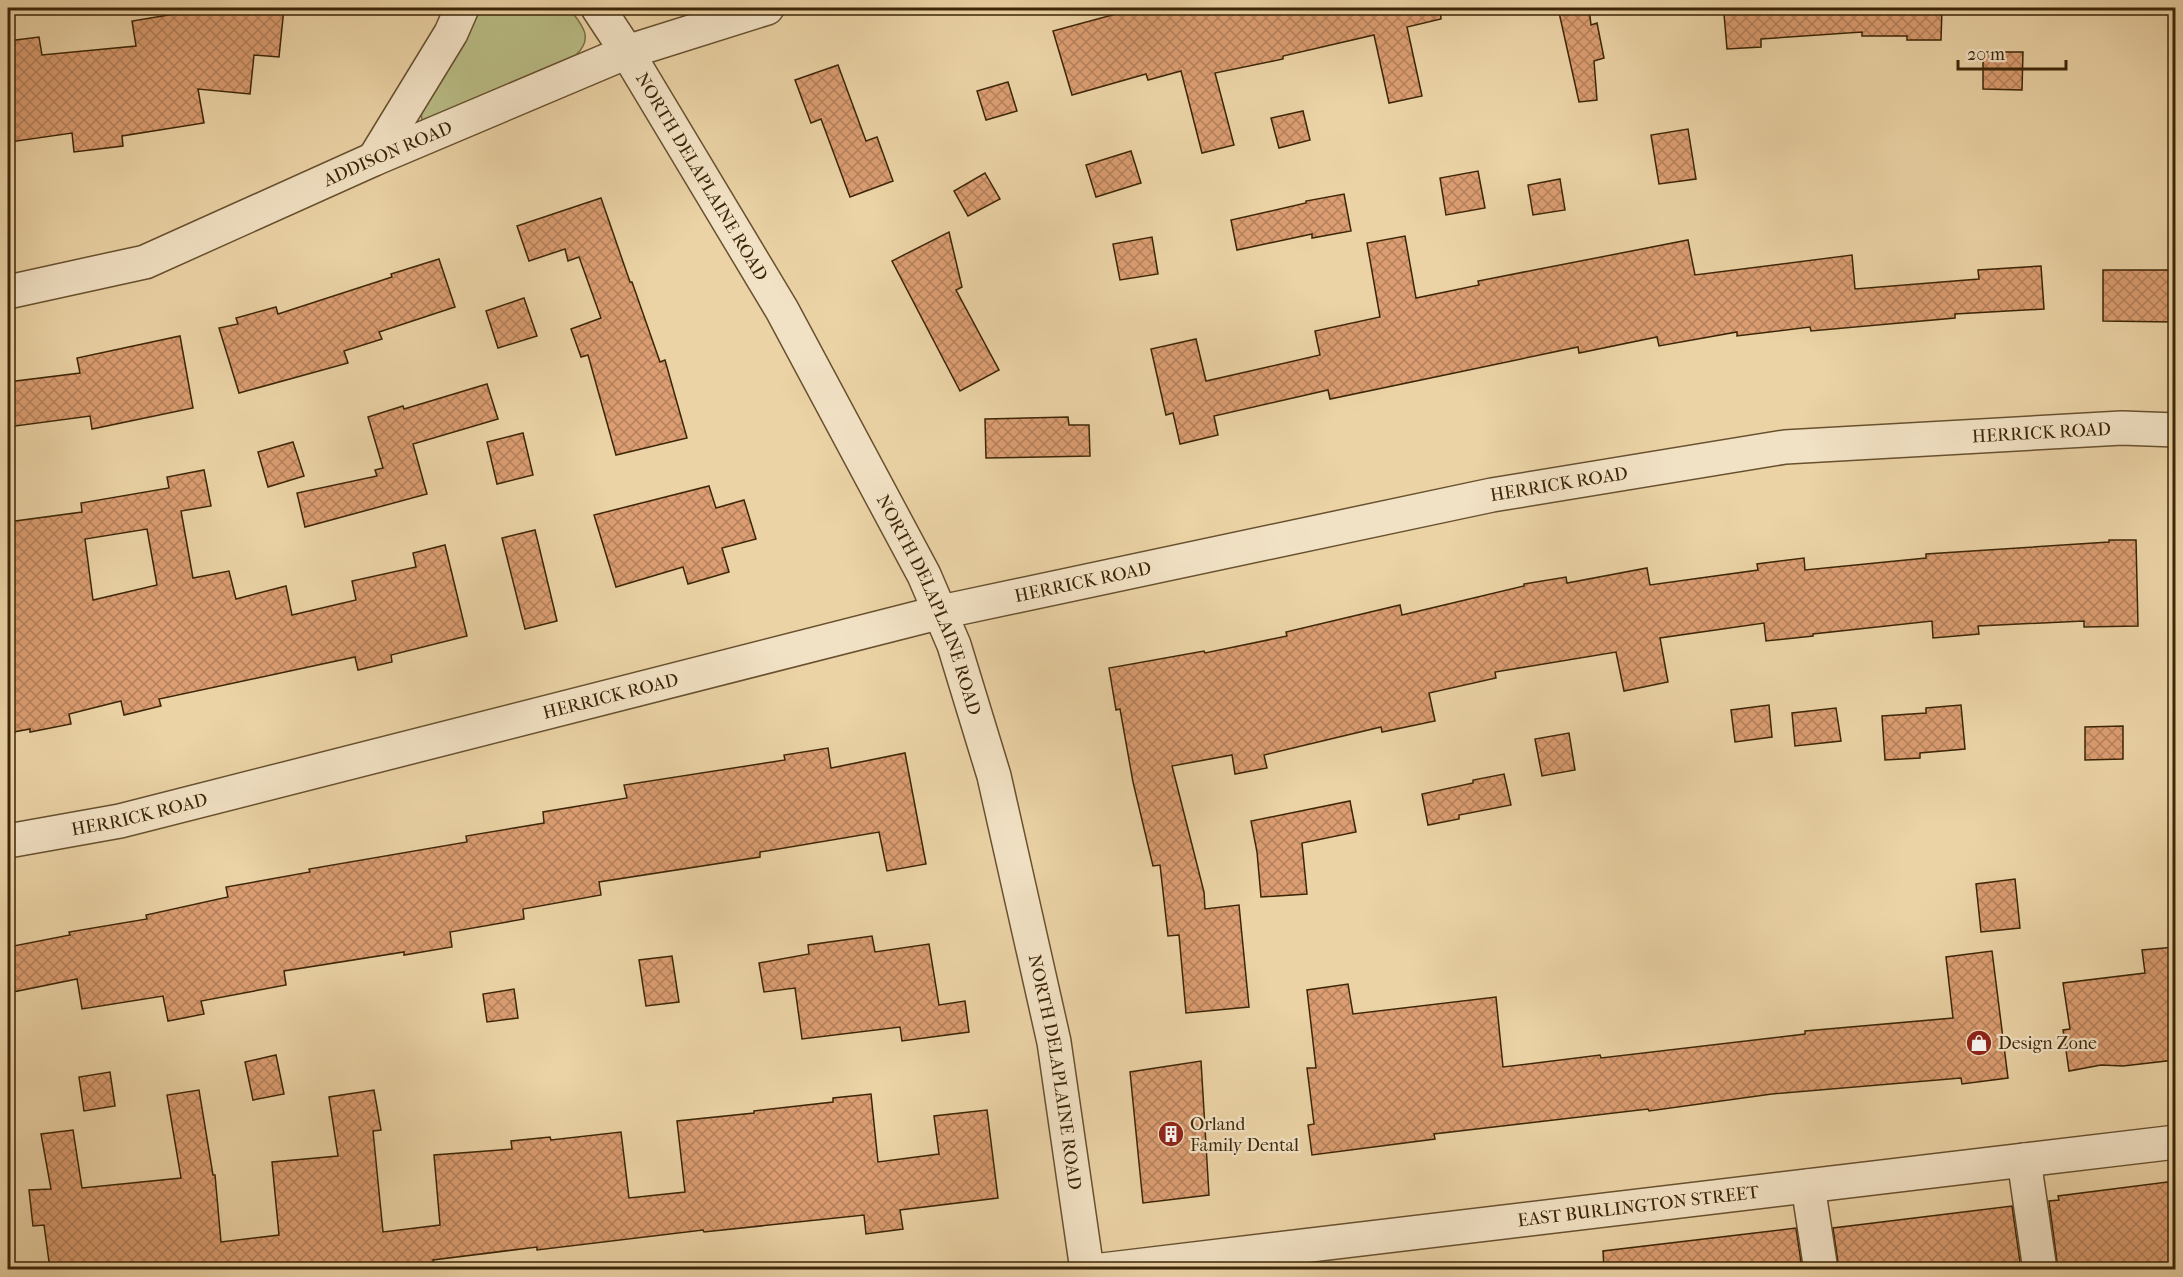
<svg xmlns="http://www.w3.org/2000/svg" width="2183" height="1277" viewBox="0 0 2183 1277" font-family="'IM FELL French Canon',serif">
	<defs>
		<pattern id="building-cross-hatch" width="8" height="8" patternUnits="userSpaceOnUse" patternTransform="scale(1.5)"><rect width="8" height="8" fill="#db9d71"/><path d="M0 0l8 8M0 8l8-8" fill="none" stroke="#b3805b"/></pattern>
	</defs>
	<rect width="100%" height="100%" fill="#ebd3a6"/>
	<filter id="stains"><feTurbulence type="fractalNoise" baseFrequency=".00333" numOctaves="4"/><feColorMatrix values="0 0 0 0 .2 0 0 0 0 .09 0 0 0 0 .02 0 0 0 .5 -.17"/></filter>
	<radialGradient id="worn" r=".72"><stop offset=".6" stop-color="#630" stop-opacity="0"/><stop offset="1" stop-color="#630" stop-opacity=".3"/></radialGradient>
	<!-- green -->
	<path fill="#b9bc86" stroke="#7a7146" stroke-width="1.5" d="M 478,8 L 569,8 C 581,24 595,37 576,55 L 422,121 L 421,111 C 442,78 467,46 478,8 Z"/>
	<!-- building -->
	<g fill="url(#building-cross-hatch)" stroke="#3c2607" stroke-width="1.5" fill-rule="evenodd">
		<path d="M 192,8 L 284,8 L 279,57 L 254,55 L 250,94 L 198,89 L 204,123 L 122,136 L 123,146 L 74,152 L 72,133 L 10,142 L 8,124 L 8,41 L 39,37 L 42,55 L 136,46 L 132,21 L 192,11 Z"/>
		<path d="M 1138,8 L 1440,8 L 1441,19 L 1407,27 L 1422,96 L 1389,103 L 1374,35 L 1283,56 L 1283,59 L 1215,73 L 1234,145 L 1202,153 L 1181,71 L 1148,80 L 1146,74 L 1072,95 L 1053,31 Z"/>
		<path d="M 1558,8 L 1589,8 L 1591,25 L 1597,23 L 1604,58 L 1594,61 L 1597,100 L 1579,102 Z"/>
		<path d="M 1810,8 L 1942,8 L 1941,40 L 1907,40 L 1907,36 L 1862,36 L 1862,32 L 1761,39 L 1761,47 L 1727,49 L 1724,14 Z"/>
		<path d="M 1983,52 L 2023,52 L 2022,90 L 1983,89 Z"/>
		<path d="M 838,65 L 866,141 L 877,137 L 893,181 L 850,197 L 821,119 L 811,123 L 795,80 Z"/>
		<path d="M 1008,82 L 1017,111 L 986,120 L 977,91 Z"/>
		<path d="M 1303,111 L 1310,140 L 1279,148 L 1271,118 Z"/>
		<path d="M 1688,129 L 1696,179 L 1659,184 L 1651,135 Z"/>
		<path d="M 1131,151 L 1141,183 L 1096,197 L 1086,165 Z"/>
		<path d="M 1478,171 L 1485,208 L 1446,215 L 1440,178 Z"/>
		<path d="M 985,173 L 1000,199 L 968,216 L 954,191 Z"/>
		<path d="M 1560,179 L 1565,210 L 1533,215 L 1528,185 Z"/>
		<path d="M 1344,194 L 1351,231 L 1312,238 L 1312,234 L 1237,250 L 1231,220 L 1306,203 L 1306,201 Z"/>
		<path d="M 601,198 L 630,282 L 632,282 L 660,362 L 665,360 L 687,438 L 616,455 L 588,355 L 581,357 L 571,329 L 601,318 L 579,257 L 568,261 L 565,249 L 529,261 L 517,226 Z"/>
		<path d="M 949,232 L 962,287 L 956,290 L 999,370 L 960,391 L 892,261 Z"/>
		<path d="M 1405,236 L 1416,298 L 1479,285 L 1478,281 L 1688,240 L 1695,275 L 1852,255 L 1855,289 L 1979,279 L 1978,270 L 2041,266 L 2044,309 L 1955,314 L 1955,318 L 1811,331 L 1810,327 L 1737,336 L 1737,332 L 1659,346 L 1657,337 L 1579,353 L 1578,347 L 1330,399 L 1328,390 L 1214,416 L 1218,435 L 1180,444 L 1173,413 L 1166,415 L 1151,349 L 1196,339 L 1206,381 L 1320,355 L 1315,331 L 1380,317 L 1367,243 Z"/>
		<path d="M 1152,237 L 1158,274 L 1120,280 L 1113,244 Z"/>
		<path d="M 439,259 L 455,307 L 379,332 L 382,339 L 344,351 L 348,363 L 239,393 L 219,328 L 238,324 L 236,318 L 276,307 L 278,314 L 392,277 L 391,274 Z"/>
		<path d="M 2103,270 L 2173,270 L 2173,322 L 2103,321 Z"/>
		<path d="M 524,298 L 537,336 L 498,348 L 486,311 Z"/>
		<path d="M 180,336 L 193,408 L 92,429 L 90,416 L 8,427 L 8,382 L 80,373 L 77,358 Z"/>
		<path d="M 487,384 L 498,419 L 413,444 L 427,494 L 305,527 L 297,493 L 377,476 L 375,470 L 383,468 L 368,417 L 403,406 L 404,409 Z"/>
		<path d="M 1068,417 L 1069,425 L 1089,425 L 1090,456 L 986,458 L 985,419 Z"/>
		<path d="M 523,433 L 533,475 L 497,484 L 487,442 Z"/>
		<path d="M 293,442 L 304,476 L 268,487 L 258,452 Z"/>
		<path d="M 204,470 L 211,506 L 181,511 L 193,578 L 229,571 L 236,599 L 286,586 L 292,615 L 356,600 L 352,581 L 416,567 L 413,553 L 445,545 L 467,636 L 391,655 L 392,662 L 358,670 L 355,657 L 159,699 L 161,706 L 124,715 L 121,701 L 69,714 L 71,724 L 30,732 L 30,729 L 8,733 L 8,522 L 82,512 L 81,503 L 169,488 L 167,477 ZM 147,529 L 157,585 L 93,600 L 85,539 Z"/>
		<path d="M 709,486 L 716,508 L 744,500 L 756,539 L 722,548 L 729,572 L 688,584 L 683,567 L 616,587 L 594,515 Z"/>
		<path d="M 535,530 L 557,621 L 525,629 L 502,538 Z"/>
		<path d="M 2109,540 L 2136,540 L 2138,626 L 2084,627 L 2084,621 L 1978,626 L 1979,634 L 1933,638 L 1932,621 L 1813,634 L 1813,636 L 1766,641 L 1764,623 L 1660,638 L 1668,682 L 1624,691 L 1616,652 L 1495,672 L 1496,678 L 1429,693 L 1435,721 L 1382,732 L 1381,727 L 1264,755 L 1267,768 L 1235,774 L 1232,755 L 1172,766 L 1204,892 L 1205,909 L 1239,905 L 1249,1007 L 1186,1013 L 1179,935 L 1168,936 L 1160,865 L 1153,866 L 1133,782 L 1120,709 L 1116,710 L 1109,668 L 1204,651 L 1205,653 L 1287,636 L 1286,632 L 1400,605 L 1402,615 L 1524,586 L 1524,584 L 1566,577 L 1567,583 L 1647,568 L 1650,585 L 1758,570 L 1757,564 L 1804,558 L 1805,570 L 1926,558 L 1926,554 L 2109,542 Z"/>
		<path d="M 1769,705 L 1772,737 L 1735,742 L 1731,710 Z"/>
		<path d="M 1961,705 L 1965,749 L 1920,753 L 1920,758 L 1885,760 L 1882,716 L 1926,713 L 1926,708 Z"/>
		<path d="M 1836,708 L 1841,741 L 1795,746 L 1792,713 Z"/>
		<path d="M 2123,726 L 2123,759 L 2085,760 L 2085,727 Z"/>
		<path d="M 1569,733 L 1575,770 L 1542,776 L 1535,739 Z"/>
		<path d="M 828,748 L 831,768 L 905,753 L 926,864 L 887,871 L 879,832 L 760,852 L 760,857 L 599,882 L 601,895 L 523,909 L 524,919 L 450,932 L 452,947 L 404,955 L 404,952 L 284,971 L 286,985 L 201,1001 L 204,1014 L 168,1021 L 163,996 L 82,1009 L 77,979 L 8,993 L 8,947 L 70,935 L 69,932 L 147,919 L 146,915 L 228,897 L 226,887 L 310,872 L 309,869 L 467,842 L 466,836 L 544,823 L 543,812 L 627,798 L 624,785 L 785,760 L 784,755 Z"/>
		<path d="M 1504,774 L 1511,805 L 1459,815 L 1459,819 L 1428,825 L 1422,794 L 1473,783 L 1473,780 Z"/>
		<path d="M 1350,801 L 1356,832 L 1302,843 L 1307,894 L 1261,897 L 1257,852 L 1251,821 Z"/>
		<path d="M 2015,879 L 2020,928 L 1981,932 L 1976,884 Z"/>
		<path d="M 872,936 L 875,952 L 929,944 L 939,1005 L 965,1001 L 969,1032 L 902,1041 L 900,1027 L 802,1039 L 795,988 L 764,992 L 759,963 L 809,954 L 808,945 Z"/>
		<path d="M 2175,947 L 2175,1060 L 2123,1066 L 2101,1065 L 2069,1071 L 2063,1030 L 2070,1029 L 2063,983 L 2145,973 L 2142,950 Z"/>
		<path d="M 1992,951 L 2008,1078 L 1962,1084 L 1961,1078 L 1772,1094 L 1649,1111 L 1648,1109 L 1434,1134 L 1435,1139 L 1312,1155 L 1308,1125 L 1314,1124 L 1307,1068 L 1316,1068 L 1307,990 L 1348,984 L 1353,1014 L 1496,997 L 1503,1067 L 1600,1055 L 1601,1058 L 1805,1034 L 1805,1031 L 1953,1018 L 1946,957 Z"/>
		<path d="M 672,956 L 679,1002 L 646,1006 L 639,960 Z"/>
		<path d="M 514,989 L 518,1018 L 487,1022 L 483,994 Z"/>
		<path d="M 276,1055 L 284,1094 L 253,1100 L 245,1062 Z"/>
		<path d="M 1201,1061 L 1209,1195 L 1143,1203 L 1130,1072 Z"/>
		<path d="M 110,1072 L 115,1106 L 84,1111 L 79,1077 Z"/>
		<path d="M 199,1090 L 213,1175 L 215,1175 L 221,1242 L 279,1235 L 272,1162 L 338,1156 L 329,1097 L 374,1090 L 381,1130 L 373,1131 L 383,1232 L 440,1225 L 434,1155 L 512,1149 L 511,1141 L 550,1137 L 551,1140 L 621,1132 L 629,1198 L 685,1192 L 677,1121 L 754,1113 L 754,1111 L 833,1102 L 833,1098 L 871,1094 L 878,1162 L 939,1154 L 934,1116 L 987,1110 L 998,1198 L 900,1210 L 903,1229 L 866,1234 L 864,1215 L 704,1232 L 703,1230 L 537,1250 L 537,1247 L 433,1260 L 434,1265 L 400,1269 L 50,1269 L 44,1225 L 33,1226 L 29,1190 L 51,1189 L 41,1134 L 73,1130 L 82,1188 L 181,1178 L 167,1095 Z"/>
		<path d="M 2175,1181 L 2175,1269 L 2058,1269 L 2049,1201 L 2059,1200 L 2058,1196 Z"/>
		<path d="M 2012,1206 L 2021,1269 L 1839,1269 L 1833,1228 Z"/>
		<path d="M 1796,1228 L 1802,1269 L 1604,1269 L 1603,1251 Z"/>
	</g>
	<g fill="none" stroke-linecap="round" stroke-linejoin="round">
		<!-- minor casing -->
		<g stroke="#68512f" stroke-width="36">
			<g id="minor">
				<path id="s1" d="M 598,8 L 627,52 L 782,310 L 924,575 L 954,645 L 994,776 L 1054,1042 L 1087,1270"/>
				<path d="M 374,159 L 451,33 L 462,8"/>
				<path id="s2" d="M 8,292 L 145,262 L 374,159 L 627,52 L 767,8"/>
				<path id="s3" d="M 8,841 L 120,821 L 941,612 L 1492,495 L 1785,447 L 2122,428 L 2176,430"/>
				<path d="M 2024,1160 L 2040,1270"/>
				<path d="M 1808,1186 L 1821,1270"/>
				<path id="s4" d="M 1102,1270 L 2176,1142"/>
			</g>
		</g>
		<!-- minor -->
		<use href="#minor" stroke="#f2e2c5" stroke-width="33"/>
	</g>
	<!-- icons -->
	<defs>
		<g id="shop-disc" transform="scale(1.35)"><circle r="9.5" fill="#8f2418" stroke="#f2e2c5"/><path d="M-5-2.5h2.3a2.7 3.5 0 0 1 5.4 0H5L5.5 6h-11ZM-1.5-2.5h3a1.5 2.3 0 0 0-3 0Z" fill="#fff"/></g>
		<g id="building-disc" transform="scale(1.35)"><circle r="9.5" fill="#8f2418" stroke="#f2e2c5"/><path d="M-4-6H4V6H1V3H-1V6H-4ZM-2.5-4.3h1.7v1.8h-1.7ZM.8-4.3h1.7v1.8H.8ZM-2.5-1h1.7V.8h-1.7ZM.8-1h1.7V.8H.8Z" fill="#fff"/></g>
	</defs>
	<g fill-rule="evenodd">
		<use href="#shop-disc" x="1979" y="1043"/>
		<use href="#building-disc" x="1171" y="1134"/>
	</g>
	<g text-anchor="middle" stroke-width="4.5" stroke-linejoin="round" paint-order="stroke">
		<!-- street labels -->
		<g font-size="18" fill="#3c2607" stroke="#f2e2c5">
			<text dy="6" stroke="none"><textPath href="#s2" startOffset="406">ADDISON ROAD</textPath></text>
			<text dy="6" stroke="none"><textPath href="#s1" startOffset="198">NORTH DELAPLAINE ROAD</textPath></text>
			<text dy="6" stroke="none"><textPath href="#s3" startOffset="2078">HERRICK ROAD</textPath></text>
			<text dy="6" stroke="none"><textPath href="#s3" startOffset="1592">HERRICK ROAD</textPath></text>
			<text dy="6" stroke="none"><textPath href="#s3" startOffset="1106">HERRICK ROAD</textPath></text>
			<text dy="6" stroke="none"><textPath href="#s1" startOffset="684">NORTH DELAPLAINE ROAD</textPath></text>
			<text dy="6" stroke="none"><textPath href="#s3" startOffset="620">HERRICK ROAD</textPath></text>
			<text dy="6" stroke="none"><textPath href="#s3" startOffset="134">HERRICK ROAD</textPath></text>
			<text dy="6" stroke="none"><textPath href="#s1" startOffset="1170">NORTH DELAPLAINE ROAD</textPath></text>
			<text dy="6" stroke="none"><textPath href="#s4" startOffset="540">EAST BURLINGTON STREET</textPath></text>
		</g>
		<!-- poi labels -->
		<g font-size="18" fill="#3c2607" stroke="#f2e2c5" text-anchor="start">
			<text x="1998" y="1049">Design Zone</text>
			<text x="1190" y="1130">Orland<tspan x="1190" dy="21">Family Dental</tspan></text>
		</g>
	</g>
	<!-- margin -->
	<rect width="2183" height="1277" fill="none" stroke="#ebd3a6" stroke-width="30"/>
	<rect x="9" y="9" width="2165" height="1259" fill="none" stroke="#3c2607" stroke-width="3"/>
	<rect x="15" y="15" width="2153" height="1247" fill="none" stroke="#3c2607" stroke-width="1.5"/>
	<!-- scale -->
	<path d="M1958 60v9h108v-9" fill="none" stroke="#3c2607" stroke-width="3"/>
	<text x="1967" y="60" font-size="18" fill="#3c2607" stroke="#f2e2c5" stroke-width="4.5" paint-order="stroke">20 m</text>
	<rect width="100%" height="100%" filter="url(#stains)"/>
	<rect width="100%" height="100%" fill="url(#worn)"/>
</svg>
